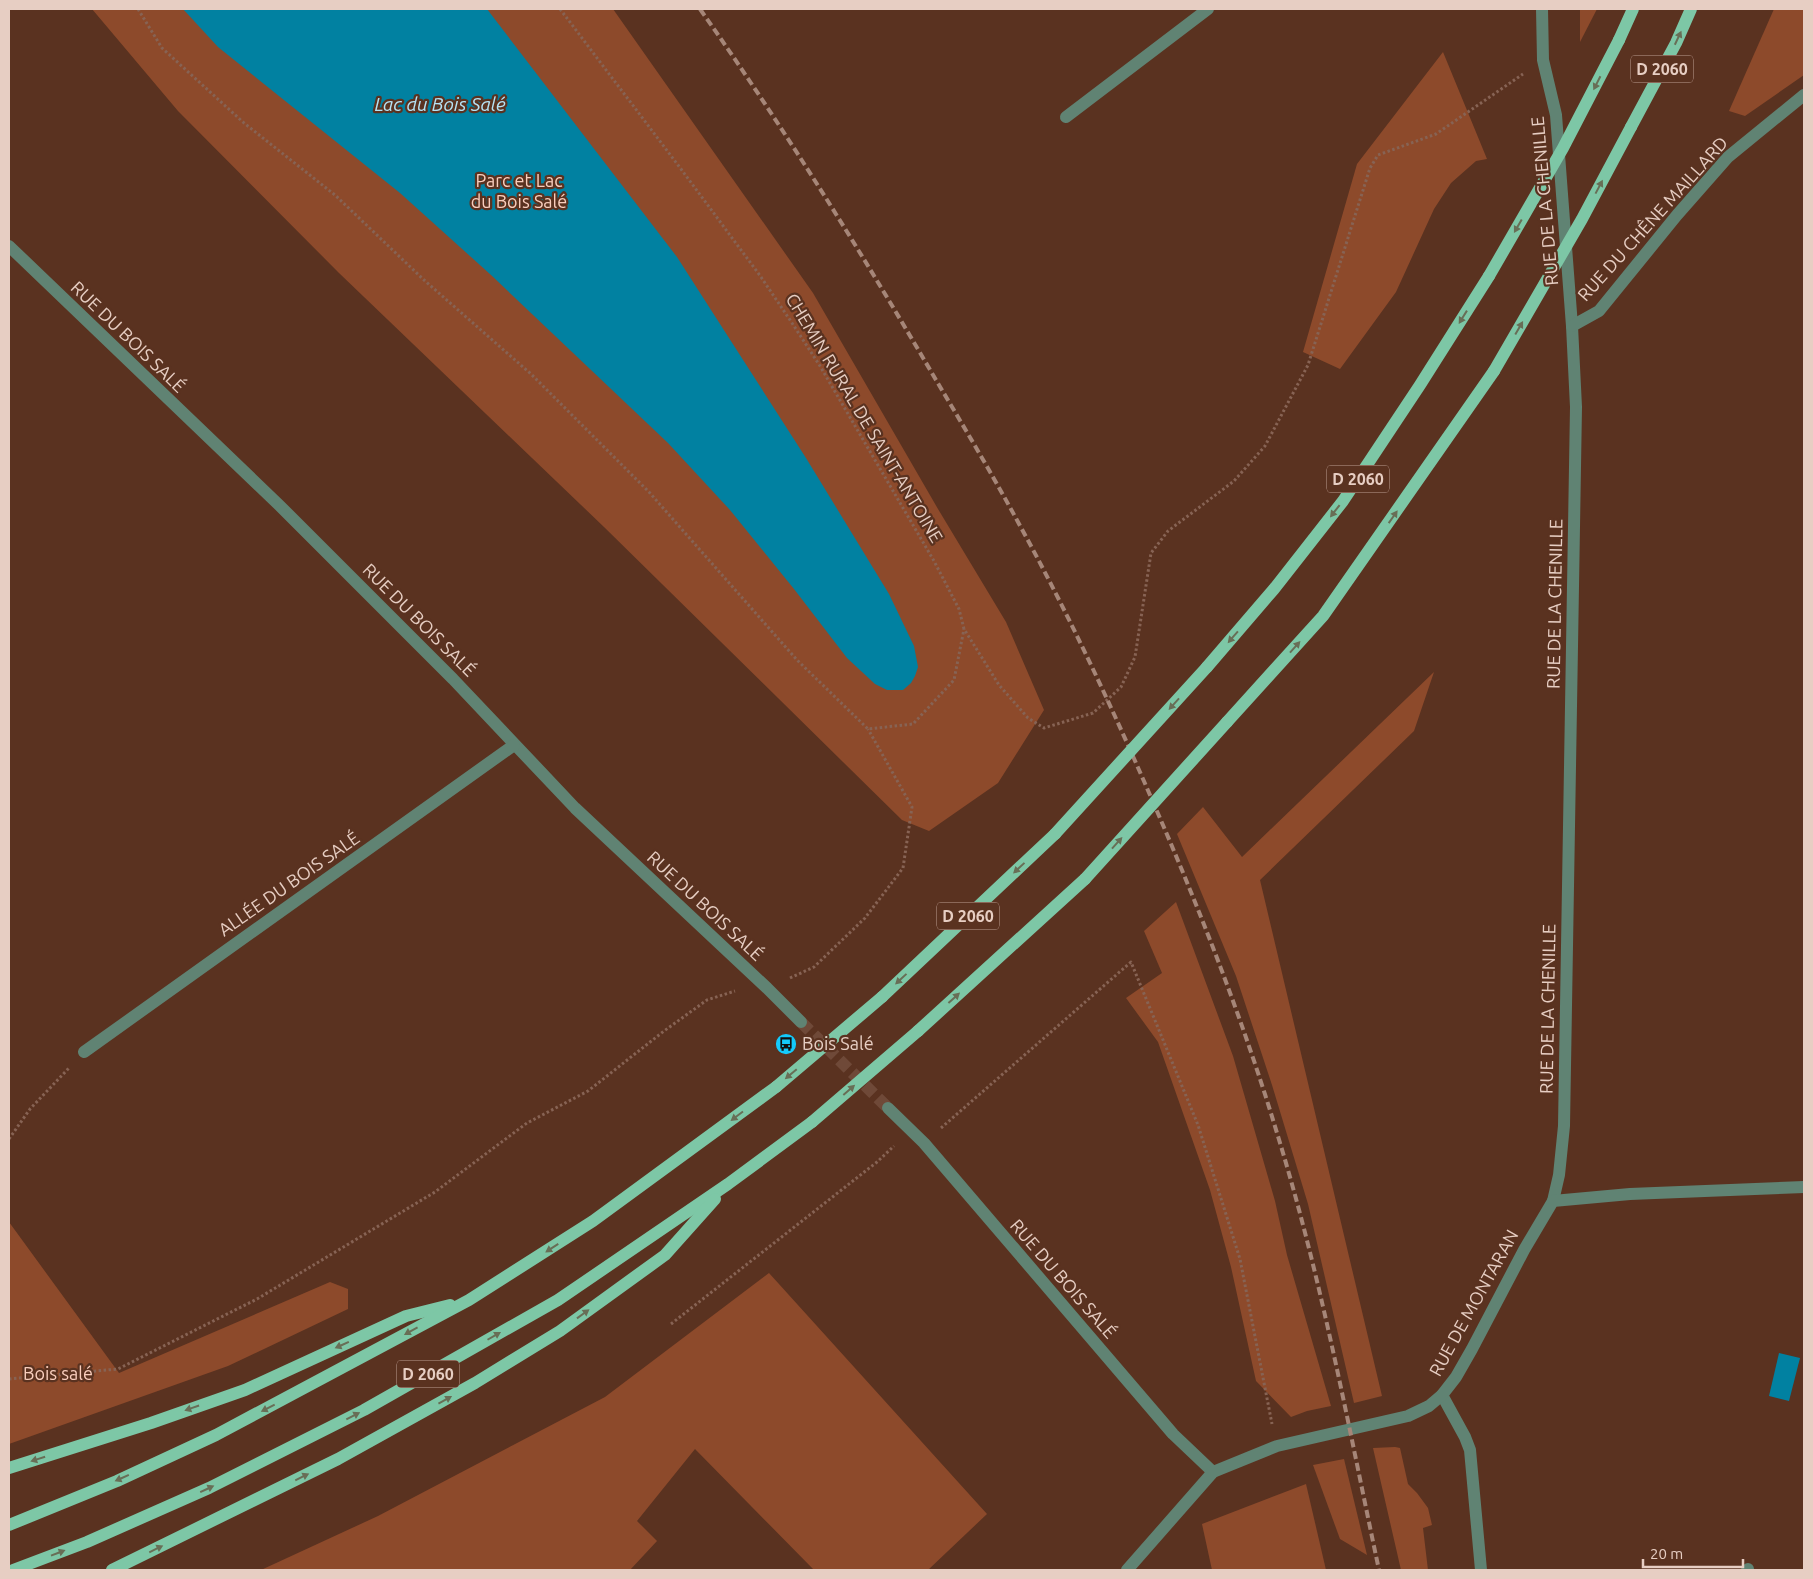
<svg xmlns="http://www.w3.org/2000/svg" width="1813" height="1579" viewBox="0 0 1813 1579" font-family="Ubuntu,sans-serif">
	<rect width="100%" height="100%" fill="#5a3220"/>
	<!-- green -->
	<g fill="#8d4a2b">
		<path d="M 92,9 L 613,9 L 813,293 L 938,509 L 1006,622 L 1044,710 L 998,783 L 929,831 L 902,820 L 604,527 L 339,273 L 178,111 Z"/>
		<path d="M 1580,9 L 1597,9 L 1580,42 Z"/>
		<path d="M 1774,9 L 1804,9 L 1804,75 L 1745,116 L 1729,111 Z"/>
		<path d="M 1443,52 L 1487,159 L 1476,161 L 1451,183 L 1434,209 L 1396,292 L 1340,369 L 1303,352 L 1357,164 Z"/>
		<path d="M 1434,672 L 1414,731 L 1260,880 L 1382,1396 L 1354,1403 L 1308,1204 L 1272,1085 L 1236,976 L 1177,834 L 1203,807 L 1242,857 Z"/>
		<path d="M 1176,902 L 1233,1056 L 1275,1201 L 1287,1255 L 1331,1406 L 1307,1411 L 1291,1417 L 1256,1381 L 1231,1267 L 1210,1190 L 1158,1042 L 1126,998 L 1162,973 L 1144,931 Z"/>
		<path d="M 9,1222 L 119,1373 L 330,1282 L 348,1289 L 348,1309 L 228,1366 L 9,1444 Z"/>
		<path d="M 769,1273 L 987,1514 L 928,1570 L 814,1570 L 695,1449 L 637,1521 L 657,1541 L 630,1570 L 261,1570 L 378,1516 L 605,1397 Z"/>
		<path d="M 1395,1447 L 1400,1448 L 1408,1484 L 1417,1493 L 1428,1508 L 1432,1525 L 1423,1528 L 1428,1570 L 1401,1570 L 1373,1448 Z"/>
		<path d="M 1344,1459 L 1367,1555 L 1340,1539 L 1313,1465 Z"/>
		<path d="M 1306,1484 L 1326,1570 L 1212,1570 L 1202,1524 Z"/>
	</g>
	<!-- water -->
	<g fill="#0181a1">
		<path d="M 183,9 L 487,9 L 677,257 L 806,458 L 889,594 L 914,646 L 918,667 L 915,676 L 911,683 L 903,690 L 887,690 L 875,684 L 847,658 L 794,589 L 730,510 L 668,443 L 491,275 L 400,193 L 218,47 Z"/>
		<path d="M 1779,1353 L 1800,1358 L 1789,1401 L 1769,1396 Z"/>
	</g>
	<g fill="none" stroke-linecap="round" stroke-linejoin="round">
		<!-- minor-tunnel -->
		<path stroke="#6f4938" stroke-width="12" stroke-dasharray="12 6" stroke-linecap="butt" d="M 801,1022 L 888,1108"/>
		<!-- path -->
		<g stroke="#876354" stroke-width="3" stroke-dasharray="2.5 2.5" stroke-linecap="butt">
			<path d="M 138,9 L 162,48 L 244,123 L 335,195 L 424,280 L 531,374 L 649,492 L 797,660 L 868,729 L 913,724 L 954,680 L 964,629"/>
			<path d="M 560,9 L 681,169 L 761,277 L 792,323 L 820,366 L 934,561 L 959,609 L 964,629 L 999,685 L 1028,718 L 1044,728 L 1093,713 L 1121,687 L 1135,657 L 1151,553 L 1168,531 L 1234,481 L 1265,446 L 1308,365 L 1370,168 L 1378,155 L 1436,134 L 1523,74"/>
			<path d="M 790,978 L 814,967 L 865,918 L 903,868 L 912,807 L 868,729"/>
			<path d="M 941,1128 L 1131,962 L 1198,1125 L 1240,1259 L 1272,1424"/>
			<path d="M 9,1139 L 30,1109 L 69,1068"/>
			<path d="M 671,1324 L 877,1162 L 894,1146"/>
			<path d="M 9,1379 L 118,1369 L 257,1299 L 435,1192 L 527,1123 L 588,1091 L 664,1031 L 707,1000 L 735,991"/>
		</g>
		<!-- minor -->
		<g stroke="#608373" stroke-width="12">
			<path d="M 1542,9 L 1543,60 L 1556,115 L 1572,326 L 1576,407 L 1564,1126 L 1559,1175 L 1553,1201"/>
			<path d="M 1066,117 L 1208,9"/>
			<path d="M 9,246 L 279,505 L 453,679 L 575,808 L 767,988 L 801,1022"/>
			<path d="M 1572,326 L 1599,311 L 1677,215 L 1728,157 L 1804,95"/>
			<path d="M 84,1052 L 514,745"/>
			<path d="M 888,1108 L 924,1143 L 1173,1434 L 1213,1472"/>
			<path d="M 1442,1395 L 1465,1437 L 1470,1450 L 1481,1570"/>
			<path d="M 1127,1570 L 1213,1472 L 1277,1446 L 1408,1416 L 1429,1406 L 1442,1395 L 1456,1377 L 1472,1349 L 1524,1250 L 1553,1201 L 1630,1194 L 1804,1187"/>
			<path d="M 1747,1570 L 1748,1569"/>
		</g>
		<!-- major -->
		<g stroke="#7dc7a6" stroke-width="12">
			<path d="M 1619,40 L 1633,9"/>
			<path d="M 1631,127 L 1676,43 L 1691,9"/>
			<path d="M 1207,667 L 1274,589 L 1343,501 L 1420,385 L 1489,276"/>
			<path d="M 1227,722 L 1323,616 L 1494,371"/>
			<path d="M 882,997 L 1055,834"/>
			<path d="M 918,1031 L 1085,879"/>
			<path d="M 9,1468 L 151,1423 L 245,1390 L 406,1316 L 450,1305"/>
			<path d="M 9,1525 L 117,1481 L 216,1435 L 469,1300 L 593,1221 L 776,1087"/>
			<path d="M 13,1570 L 87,1542 L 209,1488 L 364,1410 L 558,1300 L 728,1184 L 812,1122"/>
			<path d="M 112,1570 L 338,1459 L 475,1383 L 560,1331 L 665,1255 L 715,1199"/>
		</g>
		<!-- rail -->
		<path stroke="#a68678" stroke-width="4" stroke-dasharray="8 4" stroke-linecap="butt" d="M 700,9 C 784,128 862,253 936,380 C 964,427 992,474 1018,522 C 1068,613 1112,707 1153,802 C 1200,910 1243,1020 1277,1133 C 1321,1276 1348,1424 1379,1570"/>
		<!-- major-bridge -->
		<g stroke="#7dc7a6" stroke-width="12">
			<path d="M 1489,276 L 1563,148 L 1619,40"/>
			<path d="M 1494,371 L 1582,219 L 1631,127"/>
			<path d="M 1055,834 L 1207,667"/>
			<path d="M 1085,879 L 1227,722"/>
			<path d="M 776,1087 L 882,997"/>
			<path d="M 812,1122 L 918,1031"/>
		</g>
	</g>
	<!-- one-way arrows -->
	<defs><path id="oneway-solid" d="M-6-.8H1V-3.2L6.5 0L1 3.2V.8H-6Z" transform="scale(1.25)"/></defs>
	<g fill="#686e56">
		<use href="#oneway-solid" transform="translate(1678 38) rotate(-65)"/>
		<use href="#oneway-solid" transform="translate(1597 83) rotate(117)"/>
		<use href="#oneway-solid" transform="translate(1599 187) rotate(-62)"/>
		<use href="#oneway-solid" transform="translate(1518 226) rotate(120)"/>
		<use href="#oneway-solid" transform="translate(1463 317) rotate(122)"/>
		<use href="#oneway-solid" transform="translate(1519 328) rotate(-60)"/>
		<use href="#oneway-solid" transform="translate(1335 511) rotate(128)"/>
		<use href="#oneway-solid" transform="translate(1393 517) rotate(-55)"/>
		<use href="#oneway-solid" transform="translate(1233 637) rotate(131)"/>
		<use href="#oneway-solid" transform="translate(1295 647) rotate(-48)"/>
		<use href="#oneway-solid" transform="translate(1174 704) rotate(132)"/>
		<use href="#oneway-solid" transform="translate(1117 843) rotate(-48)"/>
		<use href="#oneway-solid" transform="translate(1019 868) rotate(137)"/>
		<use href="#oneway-solid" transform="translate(901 979) rotate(137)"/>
		<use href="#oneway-solid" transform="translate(954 998) rotate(-42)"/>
		<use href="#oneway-solid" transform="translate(791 1074) rotate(140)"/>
		<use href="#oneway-solid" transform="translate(849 1090) rotate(-41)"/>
		<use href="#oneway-solid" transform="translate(737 1116) rotate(143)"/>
		<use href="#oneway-solid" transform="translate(552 1248) rotate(147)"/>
		<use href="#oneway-solid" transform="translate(583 1314) rotate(-36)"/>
		<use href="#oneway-solid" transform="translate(411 1331) rotate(151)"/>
		<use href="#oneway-solid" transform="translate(494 1336) rotate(-30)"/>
		<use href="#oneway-solid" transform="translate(342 1345) rotate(156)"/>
		<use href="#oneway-solid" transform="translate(445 1400) rotate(-29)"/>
		<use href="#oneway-solid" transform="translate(192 1408) rotate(161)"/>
		<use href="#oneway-solid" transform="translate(268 1408) rotate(153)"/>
		<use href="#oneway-solid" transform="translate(353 1416) rotate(-27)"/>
		<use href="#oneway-solid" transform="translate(38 1459) rotate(162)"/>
		<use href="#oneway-solid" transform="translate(302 1477) rotate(-26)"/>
		<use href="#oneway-solid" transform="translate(122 1478) rotate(156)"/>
		<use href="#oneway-solid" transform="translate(207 1489) rotate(-25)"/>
		<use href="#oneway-solid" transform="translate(156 1549) rotate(-26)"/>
		<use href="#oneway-solid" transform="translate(58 1553) rotate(-21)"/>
	</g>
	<!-- icons -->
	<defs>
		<g id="bus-disc" transform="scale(1.125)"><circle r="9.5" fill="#14cafb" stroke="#5a3220"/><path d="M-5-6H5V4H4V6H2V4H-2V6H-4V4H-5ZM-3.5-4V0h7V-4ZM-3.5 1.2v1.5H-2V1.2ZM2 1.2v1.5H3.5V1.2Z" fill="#111"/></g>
	</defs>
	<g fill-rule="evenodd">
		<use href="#bus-disc" x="786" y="1044"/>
	</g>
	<g text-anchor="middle" stroke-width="4.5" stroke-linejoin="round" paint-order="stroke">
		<!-- shield labels -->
		<g fill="#5a3220" stroke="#bd9f92" stroke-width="1">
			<rect x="1631" y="55.5" width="62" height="27" rx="4"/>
			<rect x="1327" y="465.5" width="62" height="27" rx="4"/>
			<rect x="937" y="902.5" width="62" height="27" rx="4"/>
			<rect x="397" y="1360.5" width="62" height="27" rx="4"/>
		</g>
		<g font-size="16" font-weight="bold" fill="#e7cec3">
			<text x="1662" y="75">D 2060</text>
			<text x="1358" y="485">D 2060</text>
			<text x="968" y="922">D 2060</text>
			<text x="428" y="1380">D 2060</text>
		</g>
		<!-- park labels -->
		<g font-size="18" fill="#f9cebd" stroke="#5a3220">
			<text x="519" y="187">Parc et Lac<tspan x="519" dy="21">du Bois Salé</tspan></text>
			<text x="58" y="1380">Bois salé</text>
		</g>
		<!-- street labels -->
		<g font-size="18" fill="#e7cec3" stroke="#5a3220">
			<text transform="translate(1545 201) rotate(-95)" y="6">RUE DE LA CHENILLE</text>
			<text transform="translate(1653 219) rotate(-48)" y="6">RUE DU CHÊNE MAILLARD</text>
			<text transform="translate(128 337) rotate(44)" y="6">RUE DU BOIS SALÉ</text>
			<text transform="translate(864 418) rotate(59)" y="6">CHEMIN RURAL DE SAINT-ANTOINE</text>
			<text transform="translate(1555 604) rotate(-89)" y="6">RUE DE LA CHENILLE</text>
			<text transform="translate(419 620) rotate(45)" y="6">RUE DU BOIS SALÉ</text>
			<text transform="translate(289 884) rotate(-35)" y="6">ALLÉE DU BOIS SALÉ</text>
			<text transform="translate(705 906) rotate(43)" y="6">RUE DU BOIS SALÉ</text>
			<text transform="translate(1548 1009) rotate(-89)" y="6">RUE DE LA CHENILLE</text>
			<text transform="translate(1063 1279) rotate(49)" y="6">RUE DU BOIS SALÉ</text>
			<text transform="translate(1474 1303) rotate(-61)" y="6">RUE DE MONTARAN</text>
		</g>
		<!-- poi labels -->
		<g font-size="18" fill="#e7cec3" stroke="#5a3220" text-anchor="start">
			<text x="802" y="1050">Bois Salé</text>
		</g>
		<!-- water labels -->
		<g font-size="19" font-style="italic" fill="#b5e3f5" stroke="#5a3220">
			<text x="440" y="111">Lac du Bois Salé</text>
		</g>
	</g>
	<!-- border -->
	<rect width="1813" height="1579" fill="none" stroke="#e7cec3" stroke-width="20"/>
	<!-- scale -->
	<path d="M1643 1559v8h100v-8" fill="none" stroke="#e7cec3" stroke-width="2.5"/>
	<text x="1650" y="1559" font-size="15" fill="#e7cec3" stroke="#5a3220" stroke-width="4" paint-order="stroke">20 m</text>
</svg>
